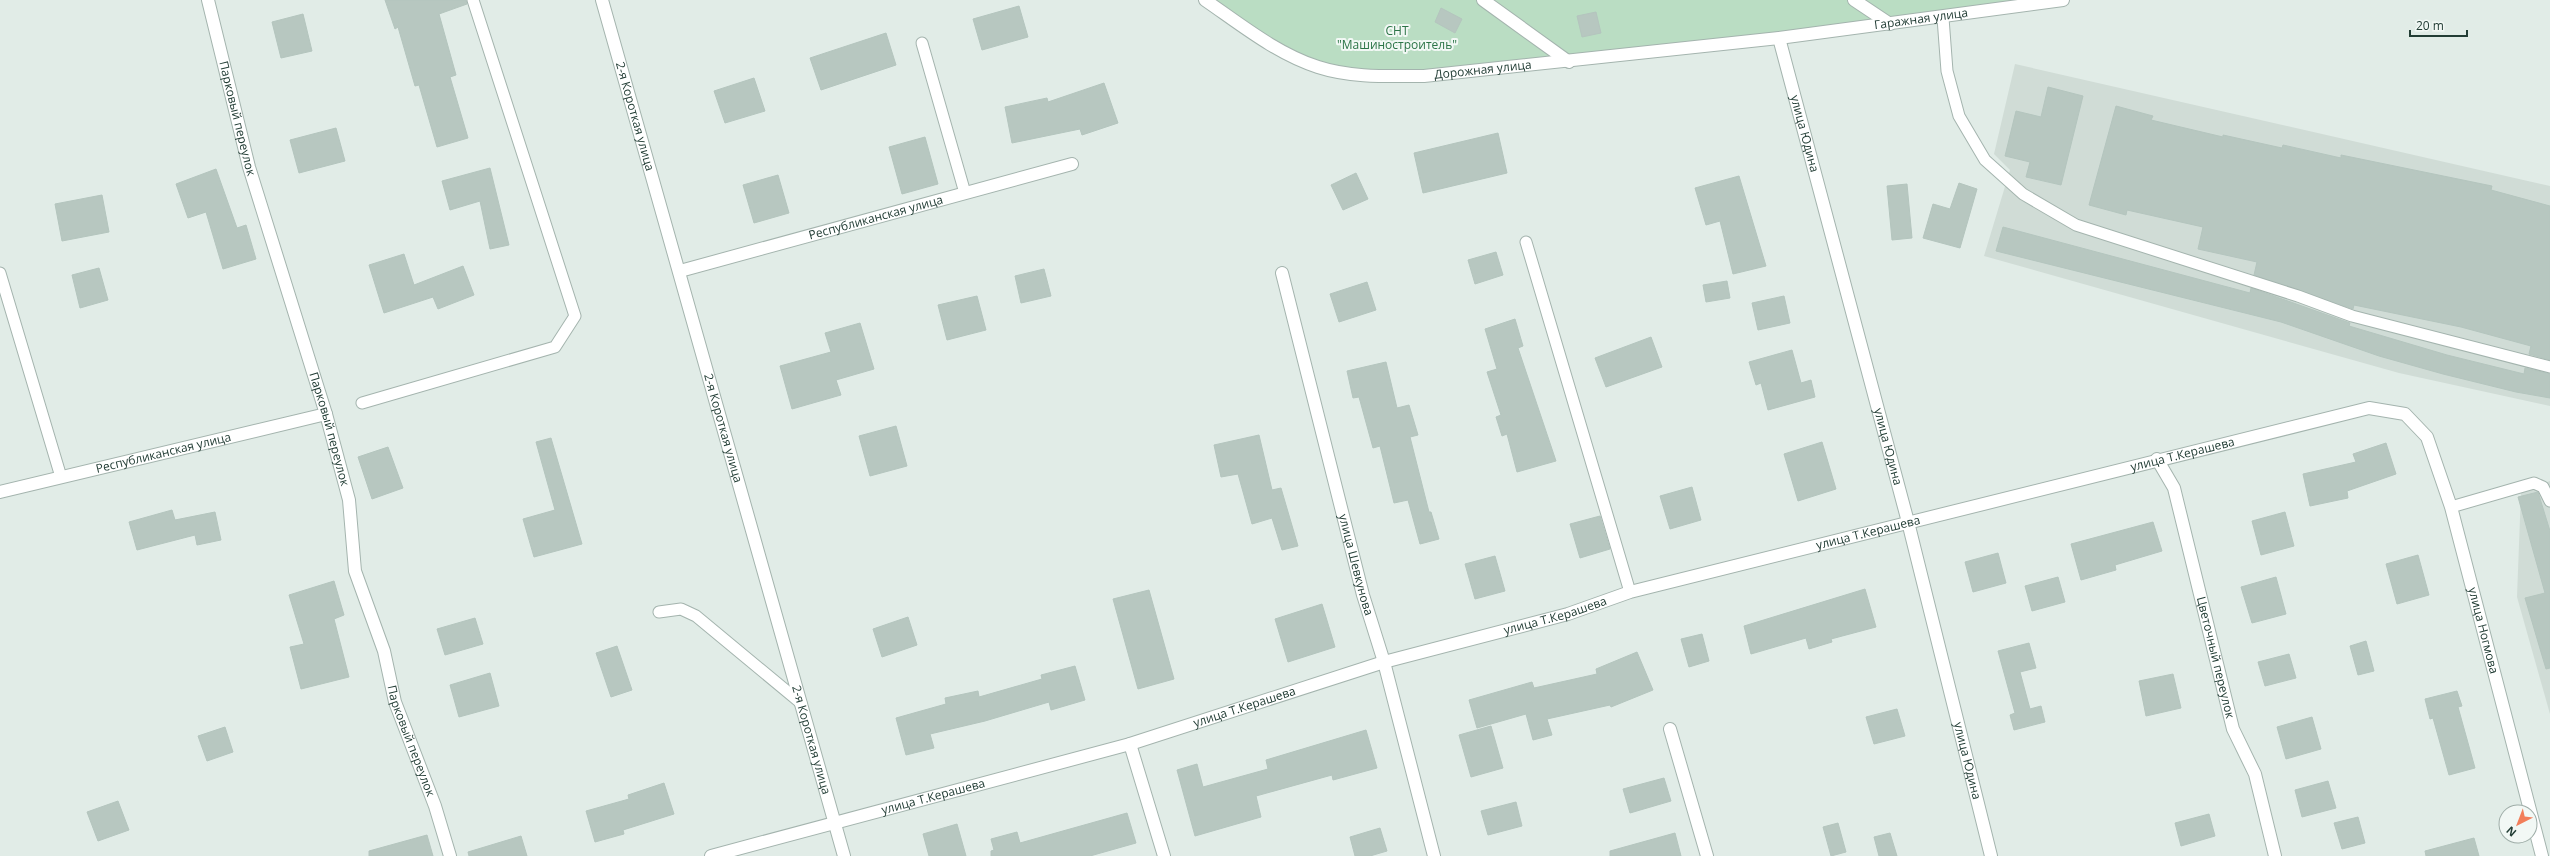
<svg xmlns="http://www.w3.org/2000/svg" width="2550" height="856" viewBox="0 0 2550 856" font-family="'Open Sans',sans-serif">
	<rect width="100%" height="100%" fill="#e1ece7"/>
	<!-- built -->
	<g fill="#d0dcd6">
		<path d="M 2015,64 L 2550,186 L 2550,406 L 2399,373 L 1984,256 L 2010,170 L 1994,154 Z"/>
		<path d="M 2550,481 L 2550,714 L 2517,597 L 2521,492 Z"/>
	</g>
	<!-- green -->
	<path fill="#baddc3" d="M 1205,0 L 2063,0 L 1424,76 L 1318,67 Z"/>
	<!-- building -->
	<g fill="#b7c7c0" stroke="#b4c5be">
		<path d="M 385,0 L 466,0 L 467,4 L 439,14 L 456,75 L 450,77 L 468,138 L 437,147 L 419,85 L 415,86 L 398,27 L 395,29 Z"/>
		<path d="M 1019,6 L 1028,37 L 982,50 L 973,19 Z"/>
		<path d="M 1441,8 L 1462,19 L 1455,33 L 1435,22 Z"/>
		<path d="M 1596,12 L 1601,33 L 1582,37 L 1577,16 Z"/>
		<path d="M 303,14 L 312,51 L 281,58 L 272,22 Z"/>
		<path d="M 886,33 L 896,65 L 821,90 L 810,58 Z"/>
		<path d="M 754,78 L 765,111 L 725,123 L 714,91 Z"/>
		<path d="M 1104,83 L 1118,123 L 1082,135 L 1080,129 L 1012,143 L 1005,107 L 1047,98 L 1048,102 Z"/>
		<path d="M 2048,87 L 2083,96 L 2061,185 L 2026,177 L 2030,162 L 2005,156 L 2016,111 L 2041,117 Z"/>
		<path d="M 2116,106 L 2153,116 L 2151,120 L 2223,137 L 2223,135 L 2282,148 L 2283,145 L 2341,158 L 2341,155 L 2492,186 L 2491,190 L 2550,206 L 2550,360 L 2529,354 L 2531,346 L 2461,327 L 2354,305 L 2353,309 L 2254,275 L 2257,262 L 2198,249 L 2203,227 L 2127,210 L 2126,215 L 2089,205 Z"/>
		<path d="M 336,128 L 345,161 L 299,173 L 290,140 Z"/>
		<path d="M 1498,133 L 1507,173 L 1423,193 L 1414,153 Z"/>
		<path d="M 925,137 L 938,184 L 902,194 L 889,147 Z"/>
		<path d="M 490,168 L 509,245 L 490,249 L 480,201 L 450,210 L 442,181 Z"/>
		<path d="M 216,169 L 237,228 L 246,225 L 256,259 L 223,269 L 206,212 L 188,218 L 176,184 Z"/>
		<path d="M 1356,173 L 1368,199 L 1343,210 L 1331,185 Z"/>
		<path d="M 778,175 L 789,213 L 754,223 L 743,185 Z"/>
		<path d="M 1739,176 L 1766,266 L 1733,274 L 1720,221 L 1706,225 L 1695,188 Z"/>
		<path d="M 1959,183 L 1977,189 L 1960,248 L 1923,238 L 1933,204 L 1950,209 Z"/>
		<path d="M 1907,184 L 1912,238 L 1892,240 L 1887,186 Z"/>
		<path d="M 102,195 L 109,232 L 62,241 L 55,204 Z"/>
		<path d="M 2003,227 L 2250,293 L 2251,288 L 2350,323 L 2349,326 L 2447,355 L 2524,374 L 2525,368 L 2550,374 L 2550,398 L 2516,392 L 2443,374 L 2379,356 L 2281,322 L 1996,251 Z"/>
		<path d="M 1496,252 L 1503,275 L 1475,284 L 1468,260 Z"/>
		<path d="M 404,254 L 414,285 L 463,266 L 474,295 L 438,309 L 433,297 L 384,313 L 369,265 Z"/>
		<path d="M 99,268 L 108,300 L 80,308 L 72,275 Z"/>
		<path d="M 1044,269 L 1051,296 L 1021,303 L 1015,276 Z"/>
		<path d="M 1727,281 L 1730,298 L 1706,302 L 1703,285 Z"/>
		<path d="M 1367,282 L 1376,310 L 1339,322 L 1330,294 Z"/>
		<path d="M 977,296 L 986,330 L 947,340 L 938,305 Z"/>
		<path d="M 1784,296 L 1790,323 L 1758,330 L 1752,303 Z"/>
		<path d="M 1515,319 L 1523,346 L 1518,348 L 1556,461 L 1517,472 L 1507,434 L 1502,436 L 1496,417 L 1501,415 L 1487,372 L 1497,369 L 1485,329 Z"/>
		<path d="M 860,323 L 874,369 L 836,380 L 841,395 L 792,409 L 780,366 L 831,352 L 825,333 Z"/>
		<path d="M 1651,337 L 1662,367 L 1606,387 L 1595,358 Z"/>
		<path d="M 1792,350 L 1801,383 L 1811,380 L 1815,397 L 1768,410 L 1761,383 L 1756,385 L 1749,362 Z"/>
		<path d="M 1386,362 L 1397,408 L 1409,405 L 1418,435 L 1410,437 L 1429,512 L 1431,512 L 1439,539 L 1420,544 L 1408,500 L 1394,503 L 1380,446 L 1373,448 L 1359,397 L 1353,398 L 1347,371 Z"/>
		<path d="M 896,426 L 907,466 L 870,476 L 859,436 Z"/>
		<path d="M 1259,435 L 1272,490 L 1281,488 L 1298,546 L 1282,550 L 1272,518 L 1252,524 L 1238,474 L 1221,477 L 1214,445 Z"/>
		<path d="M 551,438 L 582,544 L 534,557 L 523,519 L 555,510 L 536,442 Z"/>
		<path d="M 1822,442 L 1836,489 L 1798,501 L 1784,454 Z"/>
		<path d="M 2386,443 L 2396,474 L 2347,491 L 2348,498 L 2310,506 L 2303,474 L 2356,462 L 2353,454 Z"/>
		<path d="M 388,447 L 403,488 L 372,499 L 358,457 Z"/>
		<path d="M 1692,487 L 1701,520 L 1670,529 L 1660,496 Z"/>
		<path d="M 2538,492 L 2550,531 L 2550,668 L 2546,669 L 2525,598 L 2545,593 L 2518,497 Z"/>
		<path d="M 172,510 L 175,520 L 215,512 L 221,540 L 197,545 L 195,535 L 137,550 L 129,522 Z"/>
		<path d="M 2285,512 L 2294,546 L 2261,555 L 2252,521 Z"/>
		<path d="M 1600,516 L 1610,549 L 1580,558 L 1570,524 Z"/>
		<path d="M 2153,522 L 2162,551 L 2115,565 L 2116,570 L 2081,580 L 2071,544 Z"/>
		<path d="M 1998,553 L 2006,583 L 1973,592 L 1965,562 Z"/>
		<path d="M 2418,555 L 2429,595 L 2397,604 L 2386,564 Z"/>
		<path d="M 1495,556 L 1505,591 L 1475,599 L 1465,564 Z"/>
		<path d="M 2058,577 L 2065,602 L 2032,611 L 2025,586 Z"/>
		<path d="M 2276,577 L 2286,614 L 2252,623 L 2241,587 Z"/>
		<path d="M 334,581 L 344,615 L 334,619 L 349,677 L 301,689 L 290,647 L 304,644 L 289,595 Z"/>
		<path d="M 1865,589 L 1876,627 L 1831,639 L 1832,642 L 1809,649 L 1806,638 L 1751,654 L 1744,626 Z"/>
		<path d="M 1149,590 L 1174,679 L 1138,689 L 1113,599 Z"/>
		<path d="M 1322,604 L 1335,647 L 1288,662 L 1275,619 Z"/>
		<path d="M 908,617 L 917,645 L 882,657 L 873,629 Z"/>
		<path d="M 475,618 L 483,644 L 445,655 L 437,629 Z"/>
		<path d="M 1702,634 L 1709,661 L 1689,667 L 1681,639 Z"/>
		<path d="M 2366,641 L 2374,671 L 2358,675 L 2350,646 Z"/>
		<path d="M 2029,643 L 2036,668 L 2020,672 L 2030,709 L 2041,706 L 2045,722 L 2014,730 L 2010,715 L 2015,713 L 1998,651 Z"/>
		<path d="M 617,646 L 632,690 L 611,697 L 596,653 Z"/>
		<path d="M 1637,652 L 1653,690 L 1611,707 L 1610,705 L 1547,719 L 1552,735 L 1533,740 L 1526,714 L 1477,728 L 1469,700 L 1532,682 L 1534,688 L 1597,674 L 1596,669 Z"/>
		<path d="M 2289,654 L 2296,678 L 2265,686 L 2258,662 Z"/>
		<path d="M 1075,666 L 1085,700 L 1051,710 L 1049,702 L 985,721 L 930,734 L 934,748 L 906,755 L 896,718 L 946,704 L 945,698 L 978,691 L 979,697 L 1042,679 L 1041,675 Z"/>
		<path d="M 490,673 L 499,706 L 459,717 L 450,685 Z"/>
		<path d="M 2173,674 L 2181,708 L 2146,716 L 2139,681 Z"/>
		<path d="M 2457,691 L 2462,706 L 2458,707 L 2475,768 L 2449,775 L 2433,718 L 2430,719 L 2425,699 Z"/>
		<path d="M 1897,709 L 1905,736 L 1874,744 L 1866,717 Z"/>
		<path d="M 2312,717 L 2321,749 L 2286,759 L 2277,727 Z"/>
		<path d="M 1491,726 L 1503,768 L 1471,777 L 1459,735 Z"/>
		<path d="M 225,727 L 233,752 L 207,761 L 198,736 Z"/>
		<path d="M 1366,730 L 1377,768 L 1333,780 L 1332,775 L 1256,796 L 1261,817 L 1195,836 L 1177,770 L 1197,764 L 1203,787 L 1268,769 L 1266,760 Z"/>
		<path d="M 1664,778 L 1671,801 L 1630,813 L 1623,789 Z"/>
		<path d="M 2328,781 L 2336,808 L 2302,817 L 2295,790 Z"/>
		<path d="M 664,783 L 674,814 L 623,830 L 624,834 L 595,842 L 586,811 L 629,799 L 628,795 Z"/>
		<path d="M 118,801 L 129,830 L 98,841 L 87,812 Z"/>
		<path d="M 1516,802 L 1522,826 L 1488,835 L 1481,811 Z"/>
		<path d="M 1127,813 L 1136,843 L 1090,856 L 991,856 L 991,851 L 994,850 L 991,839 L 1017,832 L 1020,843 Z"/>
		<path d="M 2209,814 L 2215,836 L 2181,846 L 2175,823 Z"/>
		<path d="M 2358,817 L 2365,843 L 2342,849 L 2334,823 Z"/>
		<path d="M 1838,823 L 1846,852 L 1831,856 L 1823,827 Z"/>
		<path d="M 957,824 L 966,856 L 929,856 L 923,834 Z"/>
		<path d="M 1380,828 L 1387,851 L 1370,856 L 1355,856 L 1350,837 Z"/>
		<path d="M 1675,833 L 1681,856 L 1610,856 L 1610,851 Z"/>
		<path d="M 1890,833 L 1897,856 L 1879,856 L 1874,837 Z"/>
		<path d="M 427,835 L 433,856 L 369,856 L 369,851 Z"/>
		<path d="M 521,836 L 527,856 L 469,856 L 468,852 Z"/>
		<path d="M 2474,838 L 2479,856 L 2426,856 L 2425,851 Z"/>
	</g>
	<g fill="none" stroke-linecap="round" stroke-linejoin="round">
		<!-- service casing -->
		<g stroke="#a4b4ae" stroke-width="13">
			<g id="service">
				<path d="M 1943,18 L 1947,71 L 1959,116 L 1985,160 L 2023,194 L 2076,225 L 2298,296 L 2352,316 L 2550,367"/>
				<path d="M 922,43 L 965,193"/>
				<path d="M 1526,242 L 1630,592"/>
				<path d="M 0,273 L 61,477"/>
				<path d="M 362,403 L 555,347 L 575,316 L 473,0"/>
				<path d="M 2451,507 L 2534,483 L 2543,487 L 2550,501"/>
				<path d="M 659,612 L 681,609 L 696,616 L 801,703"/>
			</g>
		</g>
		<!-- minor casing -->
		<g stroke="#a4b4ae" stroke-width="14">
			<g id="minor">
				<path id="s1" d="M 208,0 L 249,167 L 326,414 L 349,500 L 355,571 L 384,651 L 395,702 L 435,806 L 450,856"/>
				<path d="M 1483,0 L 1569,62"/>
				<path d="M 1854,0 L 1890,24"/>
				<path id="s2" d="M 1779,38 L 1908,522 L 1991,856"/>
				<path id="s3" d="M 680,271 L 1072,164"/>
				<path id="s4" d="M 1282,273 L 1363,595 L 1384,662 L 1434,856"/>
				<path id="s5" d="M 2157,459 L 2174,488 L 2233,729 L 2255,774 L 2275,856"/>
				<path id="s6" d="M 0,492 L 326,414"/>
				<path d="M 1670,729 L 1707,856"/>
				<path d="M 1130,744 L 1164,856"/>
				<path id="s7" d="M 711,856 L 1130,744 L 1384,662 L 1568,614 L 1630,592 L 2369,408 L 2405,414 L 2427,437 L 2451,507 L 2542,856"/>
			</g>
		</g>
		<!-- tertiary casing -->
		<g stroke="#a4b4ae" stroke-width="14">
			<g id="tertiary">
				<path id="s8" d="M 602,0 L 844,856"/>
				<path id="s9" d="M 1205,0 C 1240,24 1277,54 1318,67 C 1352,78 1389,76 1424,76 L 1779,38 L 2063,0"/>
			</g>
		</g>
		<!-- service -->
		<use href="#service" stroke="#fff" stroke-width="11"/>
		<!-- minor -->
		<use href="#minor" stroke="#fff" stroke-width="12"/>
		<!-- tertiary -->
		<use href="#tertiary" stroke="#fff" stroke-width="12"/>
	</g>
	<g text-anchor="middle" stroke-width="4" stroke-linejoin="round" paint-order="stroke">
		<!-- street labels -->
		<g font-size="12" fill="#223d35" stroke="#f2f8f5">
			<text dy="4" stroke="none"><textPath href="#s9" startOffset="739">Гаражная улица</textPath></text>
			<text dy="4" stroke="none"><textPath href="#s9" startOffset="298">Дорожная улица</textPath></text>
			<text dy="4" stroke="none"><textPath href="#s8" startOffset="121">2-я Короткая улица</textPath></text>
			<text dy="4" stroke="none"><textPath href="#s1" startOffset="122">Парковый переулок</textPath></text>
			<text dy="4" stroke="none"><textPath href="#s2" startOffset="99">улица Юдина</textPath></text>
			<text dy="4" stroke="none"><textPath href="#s3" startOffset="203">Республиканская улица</textPath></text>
			<text dy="4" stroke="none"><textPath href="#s8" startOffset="445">2-я Короткая улица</textPath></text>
			<text dy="4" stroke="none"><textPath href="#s1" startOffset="446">Парковый переулок</textPath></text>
			<text dy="4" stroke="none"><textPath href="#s2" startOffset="423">улица Юдина</textPath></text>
			<text dy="4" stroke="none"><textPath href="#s6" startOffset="168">Республиканская улица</textPath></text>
			<text dy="4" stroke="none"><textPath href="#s7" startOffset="1526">улица Т.Керашева</textPath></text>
			<text dy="4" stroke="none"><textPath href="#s7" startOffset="1202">улица Т.Керашева</textPath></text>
			<text dy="4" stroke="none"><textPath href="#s4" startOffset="301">улица Шевкунова</textPath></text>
			<text dy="4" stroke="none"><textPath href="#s7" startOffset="878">улица Т.Керашева</textPath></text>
			<text dy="4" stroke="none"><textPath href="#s7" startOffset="1988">улица Ногмова</textPath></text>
			<text dy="4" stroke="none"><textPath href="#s5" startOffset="208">Цветочный переулок</textPath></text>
			<text dy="4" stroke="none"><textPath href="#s7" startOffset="554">улица Т.Керашева</textPath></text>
			<text dy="4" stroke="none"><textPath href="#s1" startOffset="770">Парковый переулок</textPath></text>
			<text dy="4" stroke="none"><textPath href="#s8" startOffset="769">2-я Короткая улица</textPath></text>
			<text dy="4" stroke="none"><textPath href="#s2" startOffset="747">улица Юдина</textPath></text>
			<text dy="4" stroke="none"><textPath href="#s7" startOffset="230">улица Т.Керашева</textPath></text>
		</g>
		<!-- park labels -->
		<g font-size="12" fill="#2c7447" stroke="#f2f8f5">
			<text x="1397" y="35">СНТ<tspan x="1397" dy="14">"Машиностроитель"</tspan></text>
		</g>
	</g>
	<!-- north arrow -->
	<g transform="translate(2518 824) rotate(222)"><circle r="19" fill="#f2f8f5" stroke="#9fada8"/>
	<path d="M0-3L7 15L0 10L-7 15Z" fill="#f27e5a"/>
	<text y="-6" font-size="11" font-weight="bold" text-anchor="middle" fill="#223d35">N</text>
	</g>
	<!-- scale -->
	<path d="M2410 30v6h57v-6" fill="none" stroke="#223d35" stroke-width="2"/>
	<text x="2416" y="30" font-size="12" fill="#223d35" stroke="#f2f8f5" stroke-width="3" paint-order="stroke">20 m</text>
</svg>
